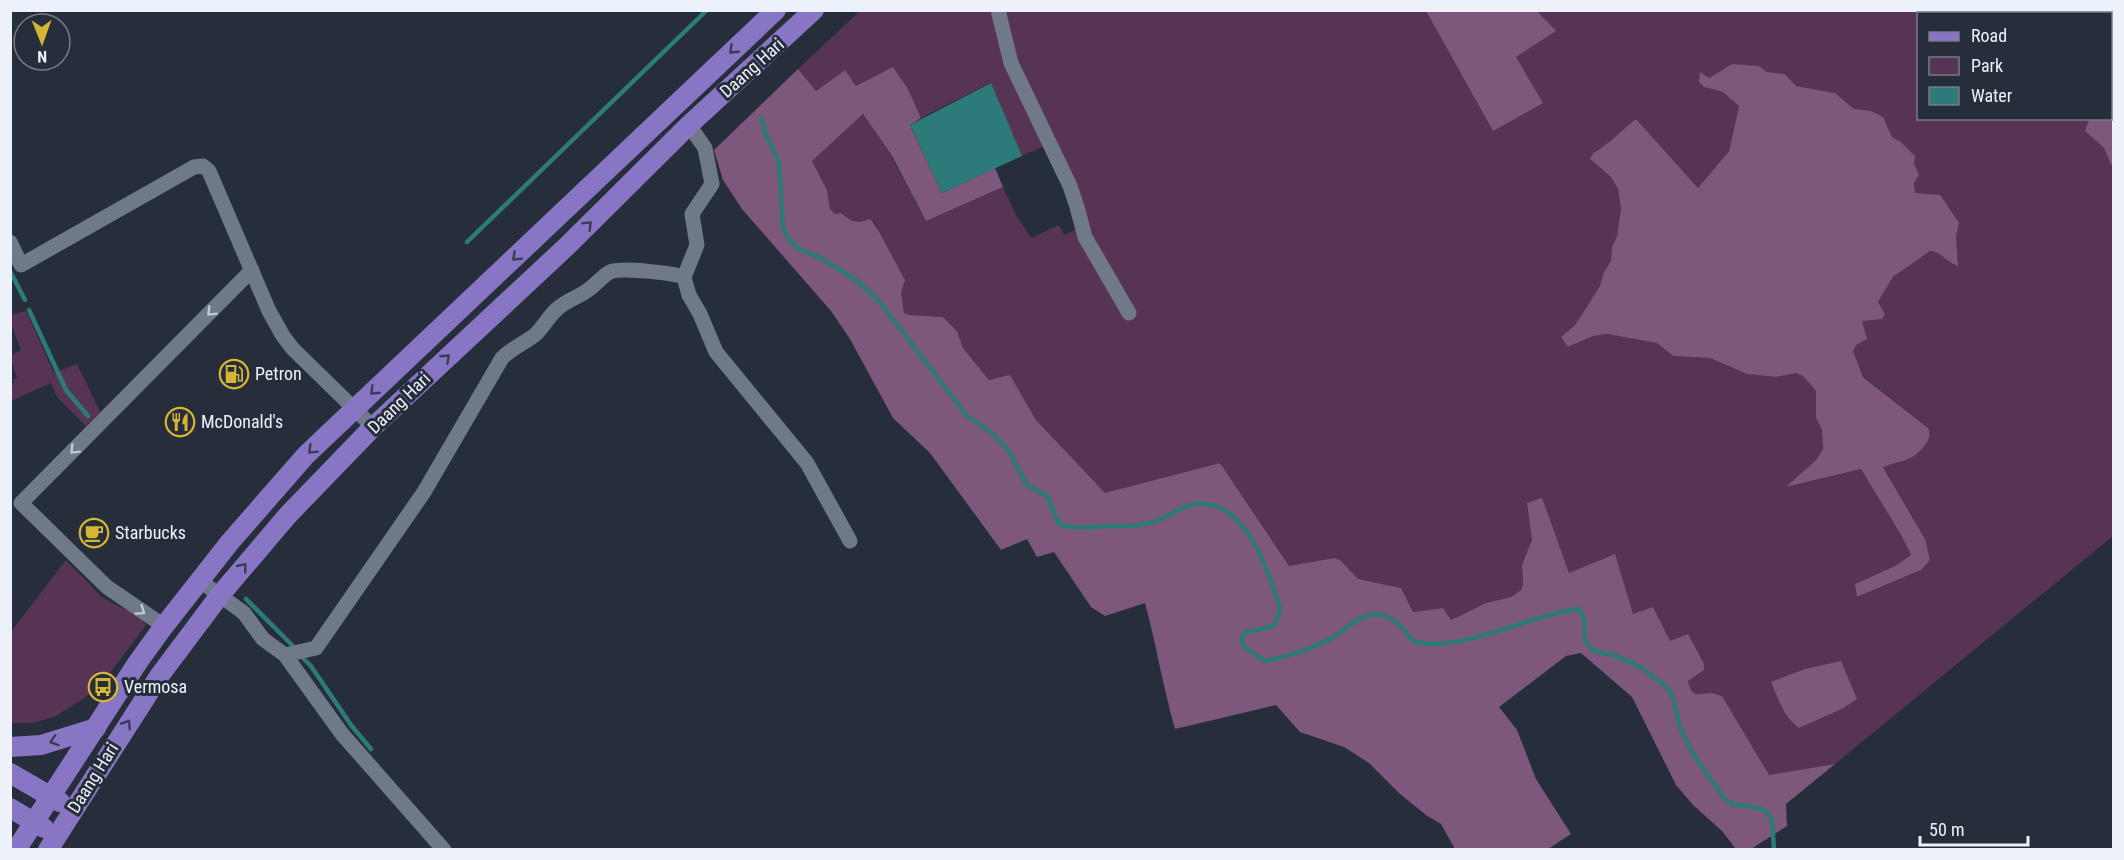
<svg xmlns="http://www.w3.org/2000/svg" width="2124" height="860" viewBox="0 0 2124 860" font-family="'Roboto Condensed',sans-serif">
	<rect width="100%" height="100%" fill="#262e3b"/>
	<!-- green -->
	<g fill="#573356" fill-rule="evenodd">
		<path d="M 860,11 L 1426,11 L 1493,131 L 1516,57 L 1555,31 L 1537,11 L 2113,11 L 2114,87 L 2111,88 L 2110,14 L 1918,14 L 1918,118 L 2089,119 L 2085,131 L 2104,148 L 2113,169 L 2113,536 L 1835,764 L 1769,776 L 1722,696 C 1722,696 1713,693 1712,693 C 1699,692 1693,701 1688,681 L 1704,670 L 1670,641 L 1633,614 L 1569,573 L 1527,503 L 1532,541 L 1522,565 L 1523,584 L 1521,590 L 1511,597 L 1486,603 L 1451,620 L 1443,608 L 1413,612 L 1401,588 L 1357,579 L 1340,560 L 1334,558 L 1289,566 L 1220,463 L 1105,494 L 1036,420 L 1010,376 L 989,380 L 963,348 L 957,331 L 943,317 L 909,315 L 904,313 L 901,292 L 875,223 L 870,219 C 856,224 852,222 841,213 L 835,214 L 830,209 L 827,190 L 812,161 L 863,113 L 891,156 L 926,221 L 1003,187 L 1016,215 L 1031,238 L 1059,225 L 1064,235 L 1080,228 L 1046,145 L 1022,156 L 990,83 L 921,118 L 908,89 L 856,86 L 845,70 L 816,91 L 798,69 ZM 1732,64 L 1759,66 L 1767,72 L 1785,74 L 1796,86 L 1835,93 L 1854,109 L 1871,111 L 1892,137 L 1901,142 L 1914,163 L 1919,175 L 1914,183 L 1915,194 L 1958,223 L 1956,236 L 1958,266 C 1947,263 1942,252 1930,251 L 1893,277 L 1878,302 L 1885,314 L 1862,320 L 1853,351 L 1863,376 L 1927,427 L 1910,458 L 1883,466 L 1925,539 L 1921,570 L 1857,597 L 1855,584 L 1895,566 L 1911,555 L 1901,535 L 1861,469 L 1787,487 L 1816,460 L 1823,449 L 1822,430 L 1816,418 L 1816,391 L 1803,376 L 1796,373 L 1776,377 L 1747,374 L 1710,358 L 1673,356 L 1657,343 L 1607,334 L 1593,336 L 1568,347 L 1561,337 L 1575,325 L 1600,286 L 1604,272 L 1611,261 L 1612,247 L 1617,236 L 1621,209 L 1618,189 L 1611,177 L 1590,159 L 1593,153 C 1609,145 1621,130 1636,119 L 1698,188 L 1729,151 L 1739,105 L 1723,92 L 1704,87 L 1709,78 ZM 1857,699 L 1842,709 L 1799,728 L 1792,723 L 1779,702 Z"/>
		<path d="M 26,311 L 54,373 L 77,364 L 100,412 L 86,426 L 57,397 L 51,383 L 11,401 L 11,385 L 14,383 L 13,380 L 17,378 L 11,361 L 11,355 L 21,350 L 11,323 L 11,315 Z"/>
		<path d="M 66,560 L 103,598 L 140,617 L 146,625 L 101,685 L 83,699 L 56,716 L 34,723 L 11,723 L 10,633 Z"/>
	</g>
	<!-- forest -->
	<g fill="#7e577d">
		<path d="M 1426,11 L 1537,11 L 1556,31 L 1516,57 L 1543,103 L 1493,131 Z"/>
		<path d="M 1732,64 L 1759,66 L 1767,72 L 1785,74 L 1796,86 L 1835,93 L 1854,109 L 1871,111 L 1883,117 L 1892,137 L 1901,142 L 1915,156 L 1914,163 L 1919,175 L 1914,183 L 1915,193 L 1940,195 L 1959,223 L 1956,236 L 1958,266 C 1947,263 1942,252 1930,251 L 1893,277 L 1878,302 L 1885,314 L 1882,319 L 1862,321 L 1867,339 L 1856,345 L 1853,351 L 1863,377 L 1928,428 C 1931,435 1929,439 1925,445 C 1912,462 1901,460 1883,467 L 1925,539 L 1930,560 L 1921,570 L 1857,597 L 1855,584 L 1895,566 L 1911,555 L 1901,535 L 1861,469 L 1786,487 L 1816,460 L 1823,449 L 1822,430 L 1816,418 L 1816,391 L 1803,376 L 1796,373 L 1776,377 L 1747,374 L 1710,358 L 1673,356 L 1657,343 L 1607,334 L 1593,336 L 1568,347 L 1561,337 L 1575,325 L 1600,286 L 1604,272 L 1611,261 L 1612,247 L 1617,236 L 1621,209 L 1618,189 L 1611,177 L 1590,159 L 1593,153 C 1609,145 1621,130 1636,119 L 1698,188 L 1729,151 L 1739,106 L 1723,92 L 1704,87 L 1699,82 L 1700,72 L 1709,78 Z"/>
		<path d="M 893,67 L 908,89 L 921,118 L 910,125 L 942,193 L 995,168 L 1003,187 L 926,221 L 892,156 L 863,114 L 812,161 L 827,190 L 830,209 L 835,214 L 841,213 C 852,222 856,224 870,219 C 876,223 899,270 905,280 L 901,292 L 904,313 L 909,315 L 943,317 L 957,331 L 963,348 L 989,380 L 1010,375 L 1036,420 L 1105,493 L 1220,463 L 1289,566 L 1334,558 L 1340,560 L 1358,579 L 1401,588 L 1413,612 L 1443,608 L 1451,620 L 1486,603 L 1511,597 L 1521,590 L 1523,584 L 1522,565 L 1532,540 L 1527,503 L 1542,498 L 1569,573 L 1615,554 L 1633,614 L 1653,607 L 1670,641 L 1688,634 L 1704,664 L 1704,670 L 1688,681 C 1693,701 1699,692 1712,693 C 1713,693 1721,696 1722,696 L 1769,775 L 1835,764 L 1786,804 L 1787,826 L 1751,849 L 1736,849 L 1722,831 L 1693,805 L 1676,785 L 1632,697 L 1581,653 L 1566,656 L 1499,707 L 1517,730 L 1536,779 L 1571,834 L 1548,849 L 1455,849 L 1441,824 L 1426,815 L 1400,794 L 1369,763 L 1344,747 L 1300,732 L 1276,705 L 1175,729 C 1163,687 1156,644 1145,603 L 1105,616 L 1091,607 L 1054,552 L 1037,557 L 1027,539 L 1001,550 L 930,453 L 893,418 L 850,339 L 831,311 L 742,209 L 723,180 L 714,150 L 798,69 L 816,91 L 845,70 L 856,86 Z"/>
		<path d="M 2113,87 L 2113,169 L 2104,148 L 2085,131 L 2089,119 L 2110,118 L 2111,88 Z"/>
		<path d="M 1841,661 L 1857,699 L 1842,709 L 1799,728 C 1784,718 1778,698 1771,682 L 1805,669 Z"/>
	</g>
	<!-- water -->
	<path fill="#2d7a7a" d="M 991,83 L 1022,156 L 942,193 L 910,125 Z"/>
	<g fill="none" stroke-linecap="round" stroke-linejoin="round">
		<!-- stream -->
		<g stroke="#2d7a7a" stroke-width="4.5">
			<path d="M 761,117 L 766,135 L 779,162 L 783,228 L 790,241 L 801,250 L 819,257 L 855,279 L 879,301 L 967,416 L 991,432 L 1007,448 L 1027,485 L 1047,496 L 1059,524 C 1077,530 1090,527 1109,526 C 1126,526 1141,527 1158,520 C 1170,516 1179,508 1191,505 C 1244,493 1270,573 1280,610 L 1274,626 L 1244,633 L 1242,640 L 1244,647 L 1265,661 C 1290,656 1312,649 1334,637 C 1346,630 1355,618 1369,615 C 1381,612 1393,619 1402,627 C 1405,630 1407,635 1410,638 C 1416,643 1424,644 1432,644 C 1479,644 1531,615 1579,609 L 1584,618 L 1585,641 L 1594,651 L 1616,656 L 1641,667 L 1669,689 L 1673,698 L 1680,727 L 1693,754 L 1724,798 L 1734,805 L 1749,806 L 1765,810 L 1772,820 L 1774,850"/>
			<path d="M 467,242 L 707,10"/>
			<path d="M 10,271 L 25,300"/>
			<path d="M 29,310 L 66,390 L 88,416"/>
			<path d="M 246,599 L 294,647"/>
			<path d="M 303,658 L 311,666 L 351,725 L 371,749"/>
		</g>
		<!-- minor -->
		<g stroke="#707988" stroke-width="15">
			<path d="M 998,10 L 1011,63 L 1070,186 L 1077,207 L 1085,237 L 1129,313"/>
			<path d="M 10,242 L 21,265 L 194,167 L 203,166 L 209,171 L 269,311 L 283,336 L 293,349 L 373,427"/>
			<path d="M 684,277 L 697,245 L 692,214 L 712,184 L 705,148 L 689,125"/>
			<path d="M 199,580 L 244,613 L 263,639 L 285,655 L 342,734 L 444,850"/>
			<path d="M 164,626 L 107,587 L 21,503 L 252,270"/>
			<path d="M 285,655 L 316,648 L 424,492 L 502,358 C 512,348 525,343 536,334 C 544,326 549,316 557,309 C 564,302 576,298 585,292 C 594,287 601,277 610,272 C 620,267 672,273 684,277 L 689,295 L 700,314 L 716,352 L 807,463 L 850,541"/>
		</g>
		<!-- major -->
		<g stroke="#8876c5" stroke-width="20">
			<path d="M 10,747 L 41,745 L 96,728"/>
			<path d="M 10,773 L 60,802"/>
			<path d="M 10,808 L 44,828"/>
			<path d="M 16,850 L 138,662 L 164,626 L 230,542 L 306,455 L 776,10"/>
			<path d="M 48,850 L 160,675 L 220,595 L 288,515 L 373,427 L 566,247 L 689,125 L 814,10"/>
		</g>
	</g>
	<!-- one-way arrows -->
	<defs><path id="oneway-chevron" d="M-2-3.5L2.5 0L-2 3.5" fill="none" stroke-width="1.6" stroke-linecap="round" stroke-linejoin="round" transform="scale(1.5)"/></defs>
	<g stroke="#3a3c57">
		<use href="#oneway-chevron" transform="translate(733 50) rotate(137)"/>
		<use href="#oneway-chevron" transform="translate(588 225) rotate(-45)"/>
		<use href="#oneway-chevron" transform="translate(516 257) rotate(137)"/>
		<use href="#oneway-chevron" transform="translate(446 358) rotate(-43)"/>
		<use href="#oneway-chevron" transform="translate(374 391) rotate(136)"/>
		<use href="#oneway-chevron" transform="translate(312 450) rotate(135)"/>
		<use href="#oneway-chevron" transform="translate(243 567) rotate(-51)"/>
		<use href="#oneway-chevron" transform="translate(127 724) rotate(-56)"/>
		<use href="#oneway-chevron" transform="translate(54 741) rotate(163)"/>
	</g>
	<g stroke="#c1c8d2">
		<use href="#oneway-chevron" transform="translate(211 312) rotate(135)"/>
		<use href="#oneway-chevron" transform="translate(74 450) rotate(135)"/>
		<use href="#oneway-chevron" transform="translate(141 611) rotate(35)"/>
	</g>
	<!-- icons -->
	<defs>
		<g id="fuel-ring" transform="scale(1.5)"><circle r="9.5" fill="#262e3b" stroke="#d6b534" stroke-width="1.5"/><path d="M-5.5-6h7V0h2V4h1.3V-2.5L3-4.5l.8-.8L6-3V5H2.5V1h-1V6h-7ZM-4.2-4.7v3.2H.2V-4.7Z" fill="#d6b534"/></g>
		<g id="restaurant-ring" transform="scale(1.5)"><circle r="9.5" fill="#262e3b" stroke="#d6b534" stroke-width="1.5"/><path d="M-5-6h1v4h1v-4h1v4h1v-4h1v5L-1.5 .5V6h-2V.5L-5-1ZM5-6V6H3V1.5H1.5Q1.5-4 5-6Z" fill="#d6b534"/></g>
		<g id="cafe-ring" transform="scale(1.5)"><circle r="9.5" fill="#262e3b" stroke="#d6b534" stroke-width="1.5"/><path d="M-5.5-4.5H6V0H3Q3 3.5 0 3.5H-2.5Q-5.5 3.5-5.5 0ZM3-3.2v2h1.7v-2ZM-6 4.5H4V6H-6Z" fill="#d6b534"/></g>
		<g id="bus-ring" transform="scale(1.5)"><circle r="9.5" fill="#262e3b" stroke="#d6b534" stroke-width="1.5"/><path d="M-5-6H5V4H4V6H2V4H-2V6H-4V4H-5ZM-3.5-4V0h7V-4ZM-3.5 1.2v1.5H-2V1.2ZM2 1.2v1.5H3.5V1.2Z" fill="#d6b534"/></g>
	</defs>
	<g fill-rule="evenodd">
		<use href="#fuel-ring" x="234" y="374"/>
		<use href="#restaurant-ring" x="180" y="422"/>
		<use href="#cafe-ring" x="94" y="533"/>
		<use href="#bus-ring" x="103" y="687"/>
	</g>
	<g text-anchor="middle" stroke-width="6" stroke-linejoin="round" paint-order="stroke">
		<!-- street labels -->
		<g font-size="18" fill="#edf2fa" stroke="#262e3b">
			<text transform="translate(752 68) rotate(-42)" y="6">Daang Hari</text>
			<text transform="translate(399 403) rotate(-44)" y="6">Daang Hari</text>
			<text transform="translate(93 778) rotate(-58)" y="6">Daang Hari</text>
		</g>
		<!-- poi labels -->
		<g font-size="18" fill="#edf2fa" stroke="#262e3b" text-anchor="start">
			<text x="255" y="380">Petron</text>
			<text x="201" y="428">McDonald's</text>
			<text x="115" y="539">Starbucks</text>
			<text x="124" y="693">Vermosa</text>
		</g>
	</g>
	<!-- border -->
	<rect width="2124" height="860" fill="none" stroke="#edf2fa" stroke-width="24"/>
	<!-- legend -->
	<rect x="1917" y="12" width="195" height="108" fill="#262e3b" stroke="#767c87" stroke-width="1.5"/>
	<rect x="1929" y="32" width="30" height="9" fill="#8876c5" stroke="#767c87" stroke-width="1.5"/>
	<text x="1971" y="42" font-size="18" fill="#edf2fa">Road</text>
	<rect x="1929" y="57" width="30" height="18" fill="#573356" stroke="#767c87" stroke-width="1.5"/>
	<text x="1971" y="72" font-size="18" fill="#edf2fa">Park</text>
	<rect x="1929" y="87" width="30" height="18" fill="#2d7a7a" stroke="#767c87" stroke-width="1.5"/>
	<text x="1971" y="102" font-size="18" fill="#edf2fa">Water</text>
	<!-- north arrow -->
	<g transform="translate(42 42) rotate(179)"><circle r="28" fill="#262e3b" stroke="#767c87" stroke-width="1.5"/>
	<path d="M0-4.5L10 22L0 15L-10 22Z" fill="#d6b534"/>
	<text y="-9" font-size="16" font-weight="bold" text-anchor="middle" fill="#edf2fa">N</text>
	</g>
	<!-- scale -->
	<path d="M1920 836v9h108v-9" fill="none" stroke="#edf2fa" stroke-width="3"/>
	<text x="1929" y="836" font-size="18" fill="#edf2fa" stroke="#262e3b" stroke-width="4.5" paint-order="stroke">50 m</text>
</svg>
